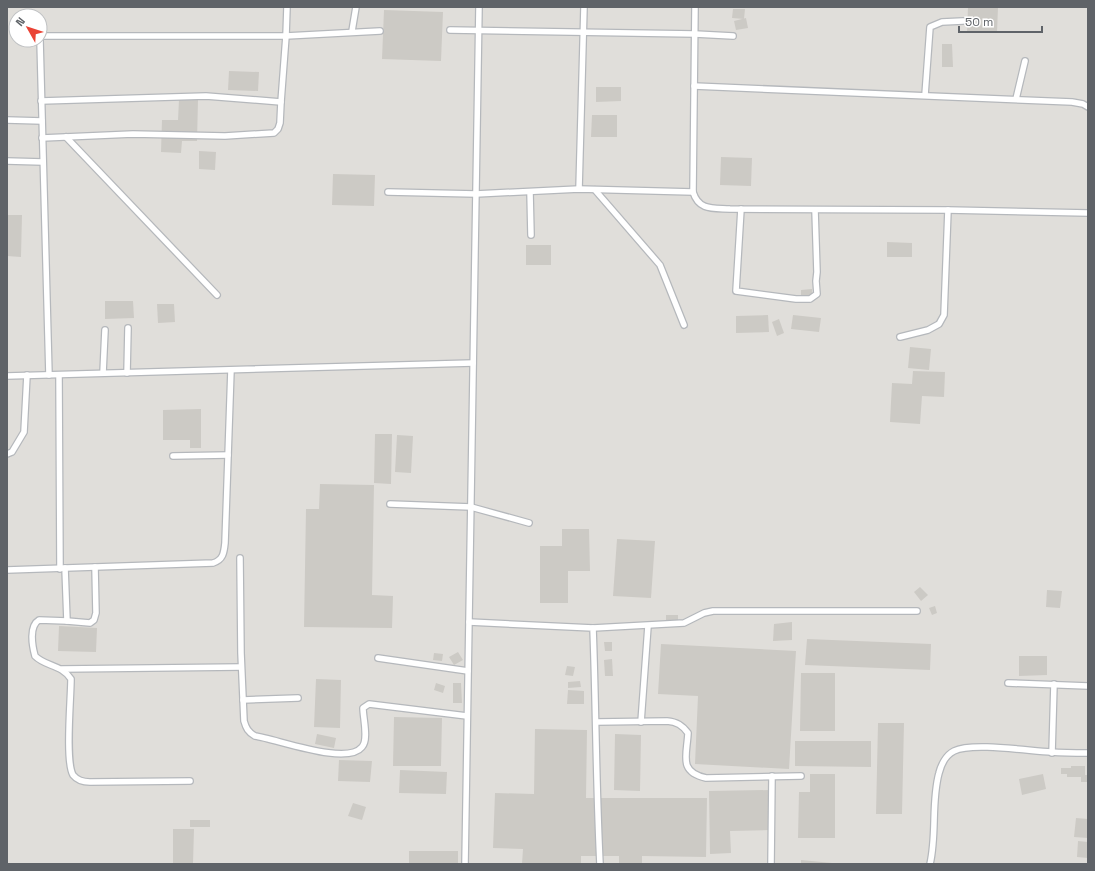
<svg xmlns="http://www.w3.org/2000/svg" width="1095" height="871" viewBox="0 0 1095 871" font-family="'Space Grotesk',sans-serif">
	<rect width="100%" height="100%" fill="#f1efe8"/>
	<!-- industrial -->
	<path fill="#e0deda" fill-rule="evenodd" d="M 7,7 L 1088,7 L 1088,864 L 7,864 ZM 16,16 L 40,16 L 40,40 L 16,40 Z"/>
	<!-- building -->
	<g fill="#cccac5">
		<path d="M 968,7 L 998,7 L 997,33 L 967,32 Z"/>
		<path d="M 733,9 L 745,9 L 744,19 L 732,18 Z"/>
		<path d="M 384,10 L 443,12 L 441,61 L 382,59 Z"/>
		<path d="M 746,18 L 748,28 L 736,30 L 734,21 Z"/>
		<path d="M 942,44 L 952,44 L 953,67 L 942,67 Z"/>
		<path d="M 229,71 L 259,72 L 258,91 L 228,90 Z"/>
		<path d="M 596,87 L 621,87 L 621,101 L 596,102 Z"/>
		<path d="M 179,100 L 198,100 L 197,141 L 182,141 L 181,153 L 161,152 L 162,120 L 178,120 Z"/>
		<path d="M 592,115 L 617,115 L 617,137 L 591,137 Z"/>
		<path d="M 199,151 L 216,152 L 215,170 L 199,169 Z"/>
		<path d="M 721,157 L 752,158 L 751,186 L 720,185 Z"/>
		<path d="M 333,174 L 375,175 L 374,206 L 332,205 Z"/>
		<path d="M 7,215 L 22,215 L 21,257 L 7,256 Z"/>
		<path d="M 887,242 L 912,243 L 912,257 L 887,257 Z"/>
		<rect x="526" y="245" width="25" height="20"/>
		<path d="M 812,289 L 812,295 L 801,295 L 801,290 Z"/>
		<path d="M 105,301 L 133,301 L 134,318 L 105,319 Z"/>
		<path d="M 157,304 L 174,304 L 175,322 L 158,323 Z"/>
		<path d="M 768,315 L 769,332 L 736,333 L 736,316 Z"/>
		<path d="M 793,315 L 821,318 L 819,332 L 791,329 Z"/>
		<path d="M 779,319 L 784,333 L 777,336 L 772,322 Z"/>
		<path d="M 910,347 L 931,349 L 929,370 L 908,368 Z"/>
		<path d="M 913,371 L 945,372 L 944,397 L 922,396 L 920,424 L 890,422 L 892,383 L 912,384 Z"/>
		<path d="M 201,409 L 201,448 L 190,448 L 190,440 L 163,440 L 163,410 Z"/>
		<path d="M 375,434 L 392,434 L 391,484 L 374,483 Z"/>
		<path d="M 397,435 L 413,436 L 411,473 L 395,472 Z"/>
		<path d="M 320,484 L 374,485 L 372,595 L 393,596 L 392,628 L 304,627 L 306,509 L 319,509 Z"/>
		<path d="M 562,529 L 589,529 L 590,571 L 568,571 L 568,603 L 540,603 L 540,546 L 562,546 Z"/>
		<path d="M 617,539 L 655,541 L 651,598 L 613,596 Z"/>
		<path d="M 920,587 L 928,595 L 921,601 L 914,592 Z"/>
		<path d="M 1047,590 L 1062,591 L 1060,608 L 1046,607 Z"/>
		<path d="M 935,606 L 937,613 L 932,615 L 929,608 Z"/>
		<rect x="666" y="615" width="12" height="7"/>
		<path d="M 792,622 L 792,640 L 773,641 L 774,624 Z"/>
		<path d="M 59,626 L 97,628 L 96,652 L 58,651 Z"/>
		<path d="M 807,639 L 931,644 L 930,670 L 805,665 Z"/>
		<path d="M 604,642 L 612,642 L 612,651 L 605,651 Z"/>
		<path d="M 661,644 L 796,651 L 789,769 L 695,764 L 698,696 L 658,694 Z"/>
		<path d="M 458,652 L 463,660 L 454,665 L 449,657 Z"/>
		<path d="M 434,653 L 443,654 L 442,661 L 433,660 Z"/>
		<path d="M 1019,656 L 1047,656 L 1047,675 L 1019,676 Z"/>
		<path d="M 612,659 L 613,676 L 605,676 L 604,660 Z"/>
		<path d="M 567,666 L 575,667 L 573,676 L 565,675 Z"/>
		<path d="M 801,673 L 835,673 L 835,731 L 800,731 Z"/>
		<path d="M 316,679 L 341,680 L 340,728 L 314,727 Z"/>
		<path d="M 580,681 L 581,687 L 568,688 L 568,682 Z"/>
		<path d="M 436,683 L 445,686 L 443,693 L 434,690 Z"/>
		<path d="M 453,683 L 461,683 L 462,703 L 453,703 Z"/>
		<path d="M 568,690 L 584,691 L 584,704 L 567,704 Z"/>
		<path d="M 394,717 L 442,718 L 441,766 L 393,766 Z"/>
		<path d="M 878,723 L 904,723 L 902,814 L 876,814 Z"/>
		<path d="M 535,729 L 587,730 L 586,798 L 707,798 L 706,857 L 642,856 L 642,864 L 619,864 L 619,856 L 581,856 L 581,864 L 522,864 L 523,849 L 493,848 L 495,793 L 534,794 Z"/>
		<path d="M 317,734 L 336,738 L 334,748 L 315,744 Z"/>
		<path d="M 615,734 L 641,735 L 640,791 L 614,790 Z"/>
		<path d="M 795,741 L 871,741 L 871,767 L 795,766 Z"/>
		<path d="M 339,760 L 372,761 L 370,782 L 338,781 Z"/>
		<path d="M 1071,766 L 1085,766 L 1085,775 L 1088,775 L 1088,782 L 1081,782 L 1081,777 L 1067,777 L 1067,774 L 1061,774 L 1061,768 L 1071,768 Z"/>
		<path d="M 400,770 L 447,772 L 446,794 L 399,793 Z"/>
		<path d="M 810,774 L 835,774 L 835,838 L 798,838 L 799,792 L 810,792 Z"/>
		<path d="M 1043,774 L 1046,789 L 1022,795 L 1019,779 Z"/>
		<path d="M 770,790 L 771,830 L 730,831 L 731,853 L 710,854 L 709,791 Z"/>
		<path d="M 353,803 L 366,807 L 362,820 L 348,816 Z"/>
		<path d="M 1076,818 L 1088,819 L 1088,838 L 1074,837 Z"/>
		<rect x="190" y="820" width="20" height="7"/>
		<path d="M 173,829 L 194,829 L 193,864 L 173,864 Z"/>
		<path d="M 1078,841 L 1088,842 L 1088,858 L 1077,857 Z"/>
		<rect x="409" y="851" width="49" height="13"/>
		<path d="M 801,860 L 832,863 L 832,864 L 801,864 Z"/>
	</g>
	<g fill="none" stroke-linecap="round" stroke-linejoin="round">
		<!-- lane casing -->
		<g stroke="#b5b8bc" stroke-width="8">
			<g id="lane">
				<path d="M 695,7 L 693,192 C 699,211 713,208 730,209 L 948,210 L 1088,213"/>
				<path d="M 450,30 L 695,34 L 733,36"/>
				<path d="M 352,31 L 356,7"/>
				<path d="M 40,36 L 286,36 L 380,31"/>
				<path d="M 40,40 L 49,375"/>
				<path d="M 694,86 L 1072,102 L 1083,104 L 1088,107"/>
				<path d="M 925,95 L 930,27 L 942,22 L 963,21"/>
				<path d="M 1016,99 L 1025,61"/>
				<path d="M 41,101 L 206,96 L 281,102"/>
				<path d="M 7,120 L 42,121"/>
				<path d="M 66,137 L 217,295"/>
				<path d="M 42,138 L 133,134 L 225,136 L 274,133 L 278,129 L 280,123 L 281,102 L 286,36 L 287,7"/>
				<path d="M 7,161 L 43,162"/>
				<path d="M 579,189 L 584,7"/>
				<path d="M 595,190 L 660,265 L 684,325"/>
				<path d="M 388,192 L 476,194 L 579,189 L 693,192"/>
				<path d="M 530,192 L 531,235"/>
				<path d="M 741,209 L 736,291 L 796,299 L 810,299 L 817,294 L 816,281 L 817,272 L 815,210"/>
				<path d="M 900,337 L 928,330 L 939,324 L 944,315 L 948,210"/>
				<path d="M 103,373 L 105,330"/>
				<path d="M 127,373 L 128,328"/>
				<path d="M 59,375 L 60,569"/>
				<path d="M 7,376 L 473,363"/>
				<path d="M 7,454 L 12,452 L 24,432 L 27,375"/>
				<path d="M 173,456 L 228,455"/>
				<path d="M 390,504 L 471,507 L 529,523"/>
				<path d="M 240,558 L 241,653 L 244,721 C 246,728 248,732 255,736 C 277,739 347,766 362,747 C 369,740 363,718 363,708 L 369,704 L 467,716"/>
				<path d="M 65,568 L 67,621 L 39,620 C 29,626 32,645 35,656 C 46,667 61,664 71,679 C 71,698 65,761 73,775 C 77,780 83,782 90,782 L 190,781"/>
				<path d="M 7,570 L 213,563 C 223,560 224,553 225,543 L 231,370"/>
				<path d="M 67,621 L 90,623 L 94,620 L 96,613 L 95,567"/>
				<path d="M 469,622 L 593,628 C 596,707 596,785 600,864"/>
				<path d="M 593,628 L 684,623 L 704,613 L 713,611 L 917,611"/>
				<path d="M 378,658 L 468,671"/>
				<path d="M 62,669 L 241,667"/>
				<path d="M 1008,683 L 1088,686"/>
				<path d="M 243,700 L 298,698"/>
				<path d="M 597,722 L 667,721 C 677,722 682,725 688,733 C 687,755 678,772 706,778 L 801,776"/>
				<path d="M 641,722 L 648,626"/>
				<path d="M 1052,753 L 1054,684"/>
				<path d="M 465,864 L 479,7"/>
				<path d="M 771,864 L 772,776"/>
				<path d="M 930,864 C 937,834 931,802 939,773 C 941,765 946,755 954,751 C 972,742 1029,751 1051,752 C 1064,753 1076,753 1088,753"/>
			</g>
		</g>
		<!-- lane -->
		<use href="#lane" stroke="#fff" stroke-width="5.5"/>
	</g>
	<!-- border -->
	<rect width="1095" height="871" fill="none" stroke="#5f6368" stroke-width="16"/>
	<!-- north arrow -->
	<g transform="translate(28 28) rotate(309)"><circle r="19" fill="#ffffff" stroke="#bfc1c3"/>
	<path d="M0-3L7 15L0 10L-7 15Z" fill="#ea4335"/>
	<text y="-6" font-size="11" font-weight="bold" text-anchor="middle" fill="#5f6368">N</text>
	</g>
	<!-- scale -->
	<path d="M959 26v6h83v-6" fill="none" stroke="#5f6368" stroke-width="2"/>
	<text x="965" y="26" font-size="12" fill="#5f6368" stroke="#ffffff" stroke-width="3" paint-order="stroke">50 m</text>
</svg>
